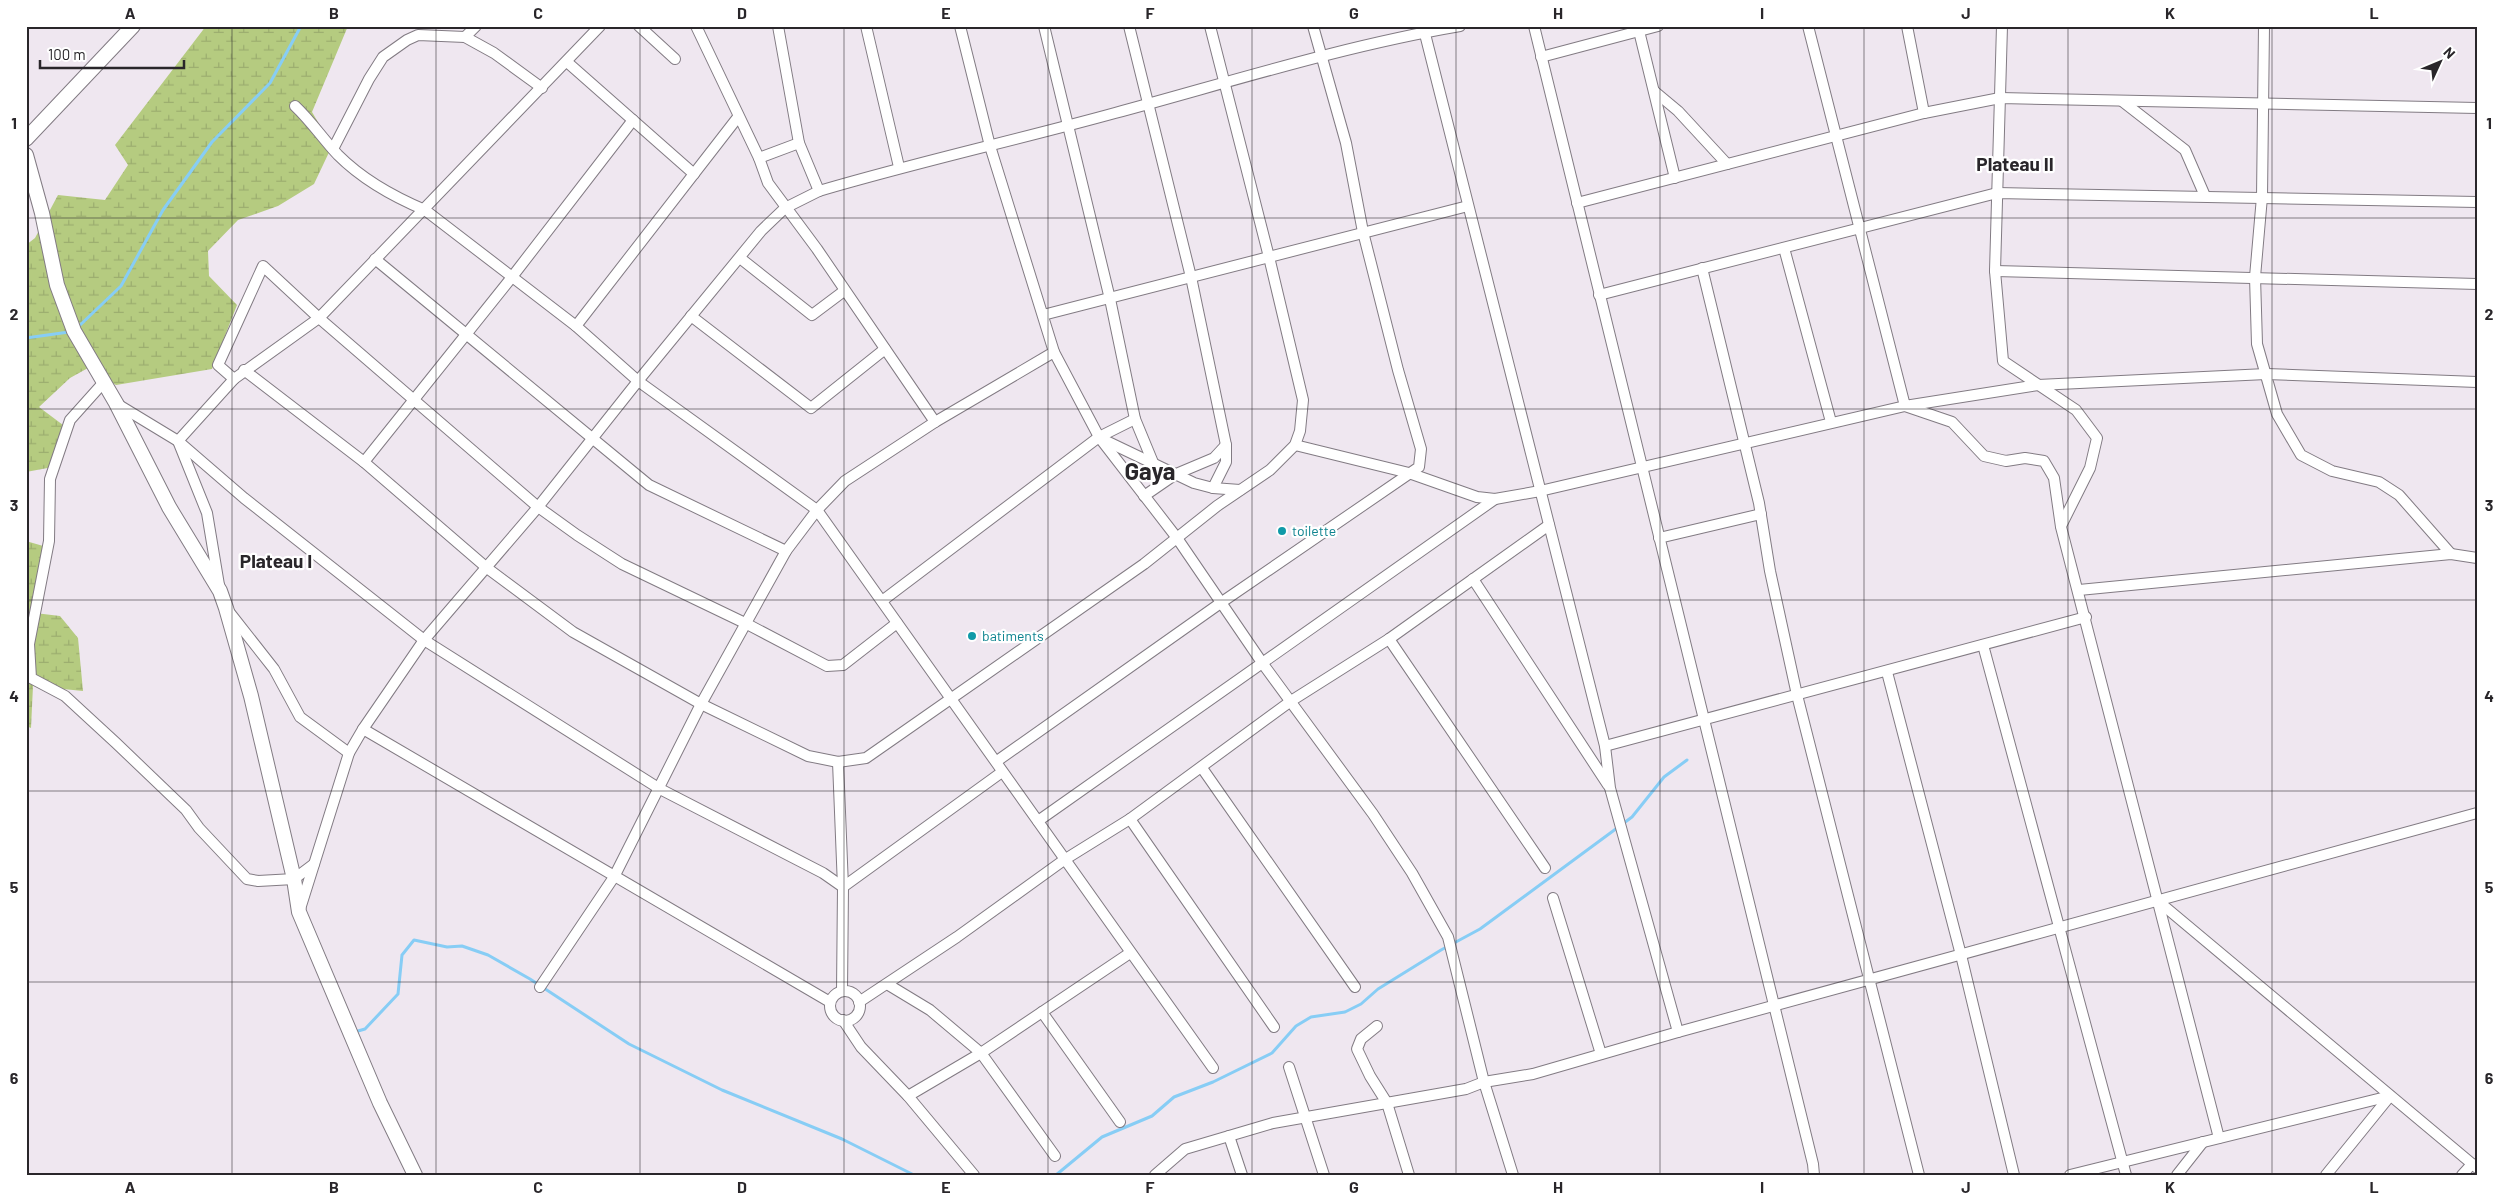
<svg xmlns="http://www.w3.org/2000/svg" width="2503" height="1201" viewBox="0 0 2503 1201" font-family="Barlow,sans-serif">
	<defs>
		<pattern id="wetland-marsh" width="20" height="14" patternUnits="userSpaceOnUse" patternTransform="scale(1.25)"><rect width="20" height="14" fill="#b5cb80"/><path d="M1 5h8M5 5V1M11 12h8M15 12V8" fill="none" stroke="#9cae6f"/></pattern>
	</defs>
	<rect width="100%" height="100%" fill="#efe7f0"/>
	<!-- wetland -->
	<g fill="url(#wetland-marsh)">
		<path d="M 206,26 L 348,26 L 312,112 L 332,146 L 314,184 L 278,206 L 238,220 L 208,251 L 209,276 L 237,305 L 212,369 L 116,385 L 88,368 L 70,378 L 39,407 L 63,425 L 53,467 L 26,472 L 26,245 L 35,238 L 58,195 L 105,200 L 128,165 L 115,145 Z"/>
		<path d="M 26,541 L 50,548 L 35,613 L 60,616 L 78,638 L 83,691 L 33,686 L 31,728 L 26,726 Z"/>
	</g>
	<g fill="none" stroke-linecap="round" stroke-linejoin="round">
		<!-- stream -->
		<g stroke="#87cdf5" stroke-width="3">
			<path d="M 77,328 L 121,286 L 163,210 L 212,142 L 270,83 L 301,26"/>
			<path d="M 26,338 L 69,332"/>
			<path d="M 358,1031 L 365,1029 L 398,994 L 402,955 L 414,940 L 447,947 L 462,946 L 488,955 L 530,979 L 629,1044 L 722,1090 L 842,1139 L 914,1175"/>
			<path d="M 1056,1175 L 1102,1137 L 1152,1116 L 1174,1097 L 1213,1082 L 1272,1053 L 1296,1026 L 1311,1017 L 1345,1012 L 1361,1004 L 1378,989 L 1441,950 L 1480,929 L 1632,817 L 1664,777 L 1687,760"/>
		</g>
		<!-- street casing -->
		<g stroke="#827b83" stroke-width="12">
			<g id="street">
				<path d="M 639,26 L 675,59"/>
				<path d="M 696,26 L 759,158 L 768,183 L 817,249 L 935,422"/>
				<path d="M 866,26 L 899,167"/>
				<path d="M 960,26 L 990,146 L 1054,352 L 1099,437 L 1177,538 L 1263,664 L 1373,814 L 1412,873 L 1448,937 L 1484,1082 L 1513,1175"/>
				<path d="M 1044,26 L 1110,299 L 1135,419 L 1154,465"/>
				<path d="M 1129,26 L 1191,277 L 1226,445 L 1226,462 L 1213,488"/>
				<path d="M 1423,26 L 1605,746 L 1610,788 L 1678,1032"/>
				<path d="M 1534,26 L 1813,1164 L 1814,1175"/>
				<path d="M 1808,26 L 1905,406 L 2038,385 L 2266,374 L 2477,382"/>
				<path d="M 1907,26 L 1924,113"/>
				<path d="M 2002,26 L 1995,271 L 2003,361 L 2076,410 L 2097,438 L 2090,468 L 2061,526"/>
				<path d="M 2264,26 L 2262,197 L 2255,277 L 2257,344 L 2277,414 L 2301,455 L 2332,471 L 2379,482 L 2399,495 L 2451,554"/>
				<path d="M 1639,31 L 1675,178"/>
				<path d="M 465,37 L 476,26"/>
				<path d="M 1541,57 L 1658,26"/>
				<path d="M 567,62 L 694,174"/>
				<path d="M 1654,91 L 1678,111 L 1727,164"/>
				<path d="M 2122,101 L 2185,150 L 2205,196"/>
				<path d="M 295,106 C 311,121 323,139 338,155 C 362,179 394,197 425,210 L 576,326 L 638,381 L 817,510 L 1213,1068"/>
				<path d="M 333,149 L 369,79 L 383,57 L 407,40 L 418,35 L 465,37 L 494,53 L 542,88"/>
				<path d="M 759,158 L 799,143"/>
				<path d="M 819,191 C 917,162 1017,140 1115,113 C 1230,82 1343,46 1460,26"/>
				<path d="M 1577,203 L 1924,113 L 2000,98 L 2477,108"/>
				<path d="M 1784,248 L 1831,422"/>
				<path d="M 740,258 L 812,315 L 844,291"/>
				<path d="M 375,259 L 649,485 L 786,551"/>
				<path d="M 1702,268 L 1759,503 L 1770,571 L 1797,695 L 1919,1175"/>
				<path d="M 1995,271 L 2477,284"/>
				<path d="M 1599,295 L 1997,193 L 2477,202"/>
				<path d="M 1043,315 L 1468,206"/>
				<path d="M 691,316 L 811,408 L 885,349"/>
				<path d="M 576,326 L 738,117"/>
				<path d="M 244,370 L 364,462 L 487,568 L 573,632 L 701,704 L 808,756 L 838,762 L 866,758 L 1144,564 L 1217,506 L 1270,470 L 1295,445 L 1300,431 L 1303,400 L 1269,257 L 1210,26"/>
				<path d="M 234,379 L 218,365 L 263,266 L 319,318 L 538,507 L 577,535 L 622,564 L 747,624 L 827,666 L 843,665 L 897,623"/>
				<path d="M 104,382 L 70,420 L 50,479 L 49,541 L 29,644 L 31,678 L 65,696 L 116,743 L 186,810 L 199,828 L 247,879 L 258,881 L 294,879 L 314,864"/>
				<path d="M 117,404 L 178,441 L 244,498 L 424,640 L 660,789 L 823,873 L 843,887 L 1002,772"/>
				<path d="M 1104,440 L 1194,483 L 1213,488 L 1240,490"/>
				<path d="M 1295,445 L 1409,473 L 1477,497 L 1495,499 L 1540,491 L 1905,406 L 1952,422 L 1984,456 L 2006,461 L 2025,458 L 2044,461 L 2054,478 L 2061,527 L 2219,1138"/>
				<path d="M 364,462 L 512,277 L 633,120"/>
				<path d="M 1144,496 L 1176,474 L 1214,458 L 1226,445"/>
				<path d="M 1659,538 L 1761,514"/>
				<path d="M 1473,579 L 1608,785"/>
				<path d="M 219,585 L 207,513 L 178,441 L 234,379 L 319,318 L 600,26"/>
				<path d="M 2079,590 L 2451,554 L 2477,558"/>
				<path d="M 882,601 L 1099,437 L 1135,419"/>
				<path d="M 230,613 L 274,669 L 300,717 L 349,753"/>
				<path d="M 1389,639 L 1545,868"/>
				<path d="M 1983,645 L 2126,1175"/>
				<path d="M 1887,672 L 1961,955 L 2014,1175"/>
				<path d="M 363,729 L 830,1002"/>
				<path d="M 1605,746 L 2086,617"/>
				<path d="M 997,761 L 1222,602 L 1419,467 L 1421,449 L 1398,370 L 1363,232 L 1346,143 L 1313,26"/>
				<path d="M 838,762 L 843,887 L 842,991"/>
				<path d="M 1202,768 L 1355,987"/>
				<path d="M 1130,819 L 1274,1027"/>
				<path d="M 1038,821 L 1495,499"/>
				<path d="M 1553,898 L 1601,1054"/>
				<path d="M 2158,901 L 2477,1168"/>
				<path d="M 300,909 L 349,753 L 363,729 L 424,640 L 538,507 L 638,381 L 761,231 L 785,208 L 819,191 L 799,143 L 778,26"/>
				<path d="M 887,984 L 930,1010 L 981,1053 L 1055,1156"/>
				<path d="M 540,987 L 614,877 L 701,704 L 786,551 L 817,510 L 845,481 L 935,422 L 1054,352"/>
				<circle cx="845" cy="1006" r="15"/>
				<path d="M 859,1002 L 957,937 L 1064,860 L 1130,819 L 1291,701 L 1389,639 L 1549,525"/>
				<path d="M 1042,1012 L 1120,1122"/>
				<path d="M 843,1020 L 861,1047 L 908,1096 L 974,1175"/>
				<path d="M 1377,1026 L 1361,1039 L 1357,1049 L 1370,1076 L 1387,1103 L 1409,1175"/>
				<path d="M 1289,1067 L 1324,1175"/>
				<path d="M 908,1096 L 981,1053 L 1130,953"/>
				<path d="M 1229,1136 L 1242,1175"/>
				<path d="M 1155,1175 L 1185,1149 L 1273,1123 L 1466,1089 L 1484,1082 L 1533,1074 L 1678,1032 L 2477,813"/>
				<path d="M 2070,1175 L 2390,1096"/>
				<path d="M 2177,1175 L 2203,1142"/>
				<path d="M 2326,1175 L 2390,1096"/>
				<path d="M 2462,1175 L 2472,1164"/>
			</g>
		</g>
		<!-- secondary casing -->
		<g stroke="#827b83" stroke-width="16">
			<g id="secondary">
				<path d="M 26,139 L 133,26"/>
				<path d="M 26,155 L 42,213 L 57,285 L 74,331 L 116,403 L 169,507 L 220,591 L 226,608 L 251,696 L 294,879 L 299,912 L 380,1103 L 415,1175"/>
			</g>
		</g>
		<!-- street -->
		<use href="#street" stroke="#fff" stroke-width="10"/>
		<!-- secondary -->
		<use href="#secondary" stroke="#fff" stroke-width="14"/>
	</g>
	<!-- grid -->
	<path fill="none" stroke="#29262a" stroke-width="1" stroke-opacity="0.55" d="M 232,26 L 232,1175M 436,26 L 436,1175M 640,26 L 640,1175M 844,26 L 844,1175M 1048,26 L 1048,1175M 1252,26 L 1252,1175M 1456,26 L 1456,1175M 1660,26 L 1660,1175M 1864,26 L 1864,1175M 2068,26 L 2068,1175M 2272,26 L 2272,1175M 26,218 L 2477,218M 26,409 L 2477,409M 26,600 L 2477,600M 26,791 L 2477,791M 26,982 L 2477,982"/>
	<!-- markers -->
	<g fill="#0f9aa8" stroke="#fff" stroke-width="2">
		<circle cx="1282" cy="531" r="5"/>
		<circle cx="972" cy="636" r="5"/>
	</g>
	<g text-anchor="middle" stroke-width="4.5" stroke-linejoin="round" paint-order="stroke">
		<!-- culture labels -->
		<g font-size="14" fill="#0d838f" stroke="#fff" text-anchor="start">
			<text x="1292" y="536">toilette</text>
			<text x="982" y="641">batiments</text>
		</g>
		<!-- district labels -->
		<g font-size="19" font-weight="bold" fill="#29262a" stroke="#fff">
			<text x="2015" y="171">Plateau II</text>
			<text x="276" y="568">Plateau I</text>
		</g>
		<!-- town labels -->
		<g font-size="24" font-weight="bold" fill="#29262a" stroke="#fff">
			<text x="1150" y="480">Gaya</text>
		</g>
	</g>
	<!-- border -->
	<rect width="2503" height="1201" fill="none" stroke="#ffffff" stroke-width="55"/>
	<!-- north arrow -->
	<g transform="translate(2440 62) rotate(46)" stroke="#ffffff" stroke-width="4" paint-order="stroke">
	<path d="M0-4L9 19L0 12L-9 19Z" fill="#29262a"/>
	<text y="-8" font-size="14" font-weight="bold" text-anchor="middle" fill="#29262a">N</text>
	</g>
	<!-- scale -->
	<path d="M40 60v8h144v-8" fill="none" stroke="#29262a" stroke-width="2.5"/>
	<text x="48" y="60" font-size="15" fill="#29262a" stroke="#ffffff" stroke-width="4" paint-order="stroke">100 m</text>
	<rect x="28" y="28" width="2448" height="1146" fill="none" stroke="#29262a" stroke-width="2"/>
	<g font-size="16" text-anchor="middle" font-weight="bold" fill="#29262a">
		<text x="130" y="19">A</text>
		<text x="334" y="19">B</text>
		<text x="538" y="19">C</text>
		<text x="742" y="19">D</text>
		<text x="946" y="19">E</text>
		<text x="1150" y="19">F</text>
		<text x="1354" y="19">G</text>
		<text x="1558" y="19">H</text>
		<text x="1762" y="19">I</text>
		<text x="1966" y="19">J</text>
		<text x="2170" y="19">K</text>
		<text x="2374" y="19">L</text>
		<text x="14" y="129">1</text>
		<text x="2489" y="129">1</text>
		<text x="14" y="320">2</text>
		<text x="2489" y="320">2</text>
		<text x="14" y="511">3</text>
		<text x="2489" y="511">3</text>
		<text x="14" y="702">4</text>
		<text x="2489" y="702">4</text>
		<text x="14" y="893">5</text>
		<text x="2489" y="893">5</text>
		<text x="14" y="1084">6</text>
		<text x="2489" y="1084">6</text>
		<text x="130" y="1193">A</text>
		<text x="334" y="1193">B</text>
		<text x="538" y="1193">C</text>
		<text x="742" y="1193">D</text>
		<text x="946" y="1193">E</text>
		<text x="1150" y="1193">F</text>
		<text x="1354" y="1193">G</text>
		<text x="1558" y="1193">H</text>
		<text x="1762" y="1193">I</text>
		<text x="1966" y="1193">J</text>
		<text x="2170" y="1193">K</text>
		<text x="2374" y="1193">L</text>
	</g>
</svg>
